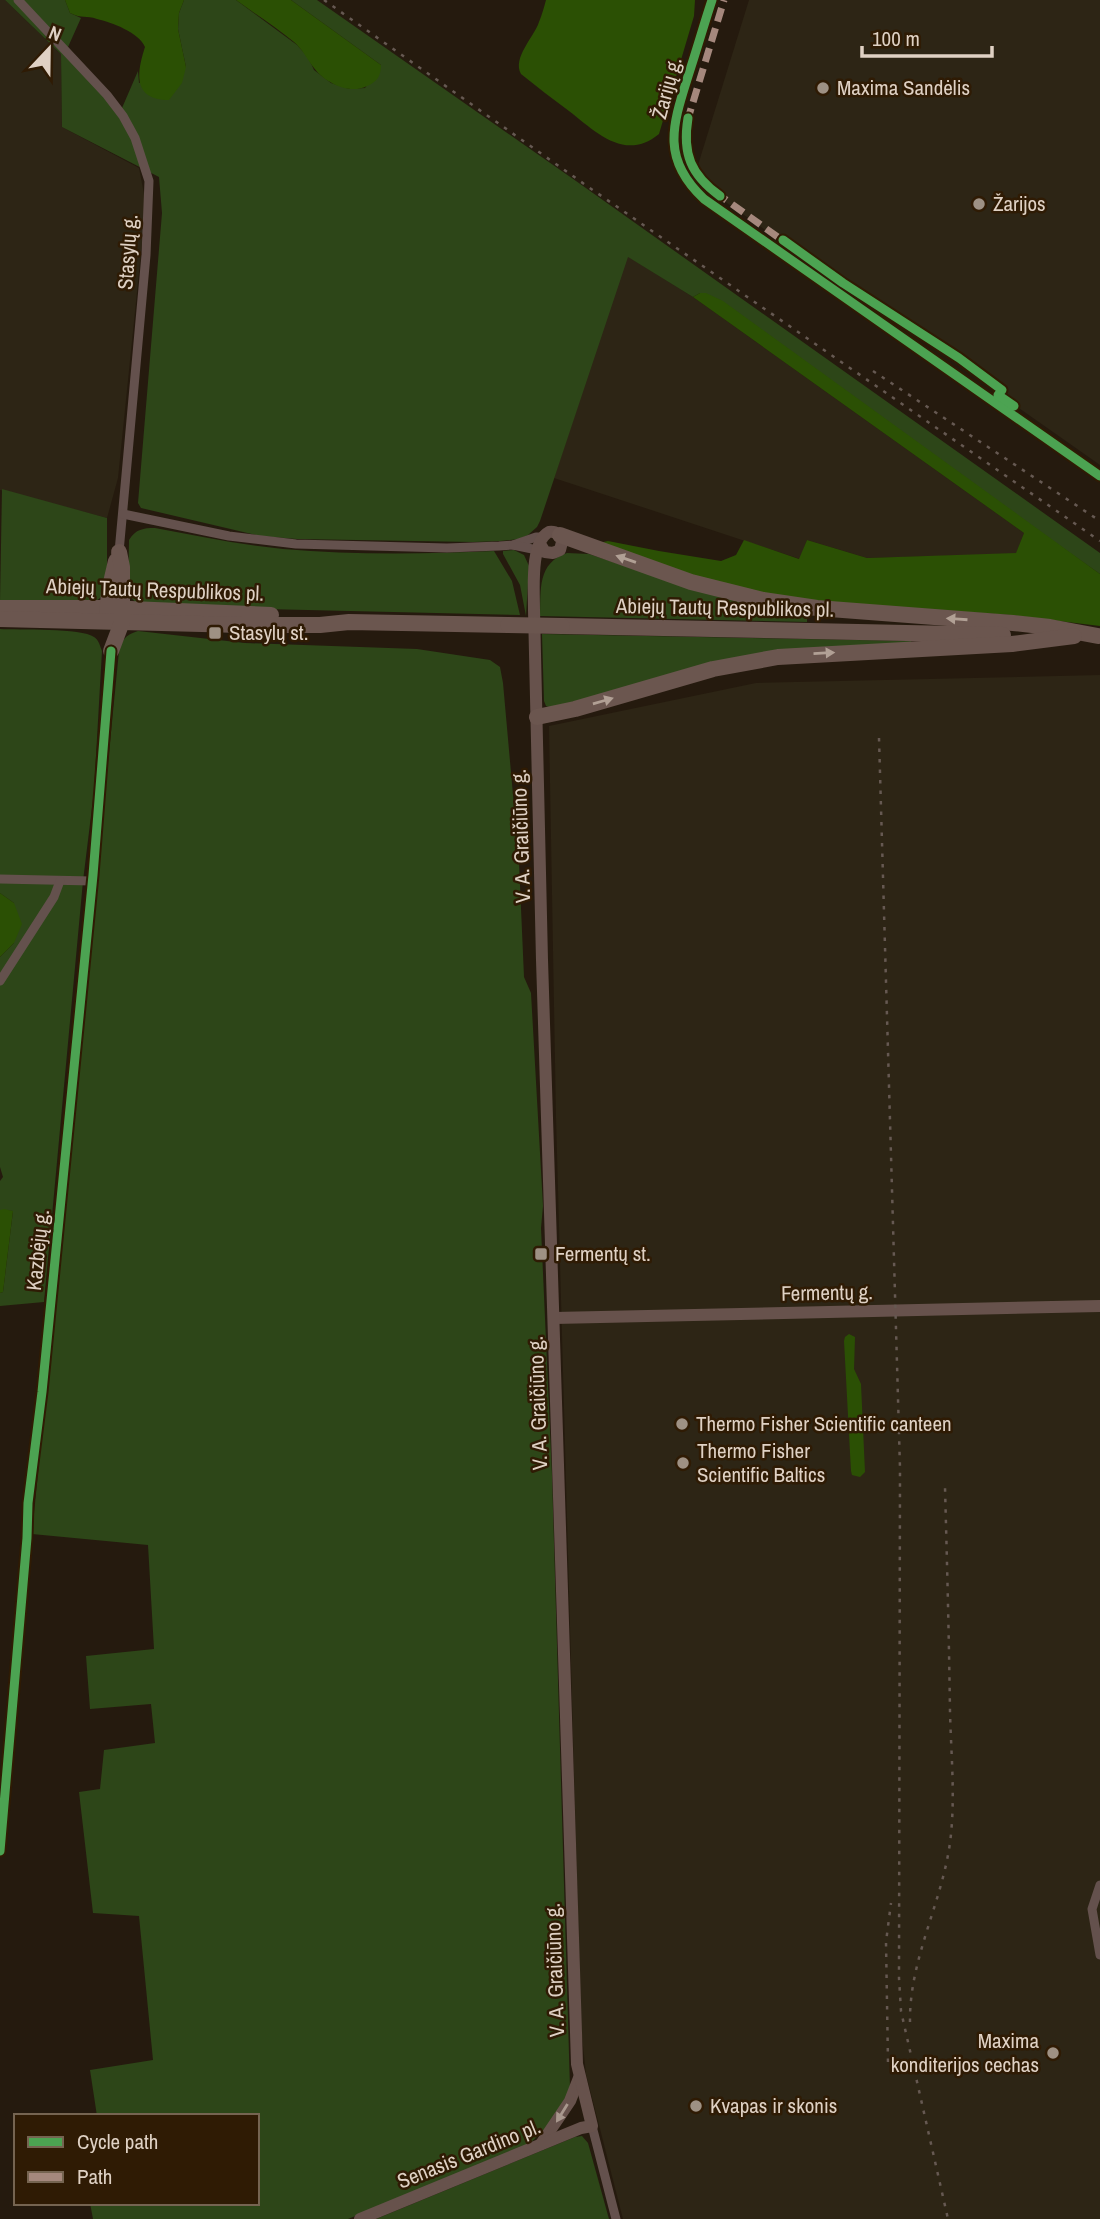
<svg xmlns="http://www.w3.org/2000/svg" width="1100" height="2219" viewBox="0 0 1100 2219" font-family="'Archivo Narrow',sans-serif">
	<rect width="100%" height="100%" fill="#251a0e"/>
	<!-- industrial -->
	<g fill="#2d2515">
		<path d="M 0,0 L 5,0 L 61,54 L 62,127 L 139,168 L 146,204 L 118,478 L 107,518 L 0,490 Z"/>
		<path d="M 749,0 L 1100,0 L 1100,465 L 707,189 L 698,165 Z"/>
		<path d="M 627,256 L 693,297 L 1024,533 L 1016,554 L 867,558 L 807,540 L 800,559 L 554,478 Z"/>
		<path d="M 1100,675 L 1100,2219 L 623,2219 L 586,2074 L 581,2027 L 556,1117 L 549,726 L 756,683 Z"/>
	</g>
	<!-- green -->
	<g fill="#2d4618">
		<path d="M 5,0 L 65,0 L 70,13 L 81,18 L 68,47 L 122,108 L 138,71 L 139,83 L 186,67 L 178,29 L 179,13 L 184,0 L 236,0 L 297,45 L 308,57 L 314,70 L 331,83 L 349,89 L 365,88 L 381,65 L 291,0 L 317,0 L 576,181 L 1100,553 L 1100,574 L 700,293 L 693,297 L 628,257 L 540,521 L 537,527 L 528,535 L 519,539 L 500,541 L 473,542 L 297,539 L 260,536 L 141,508 L 138,503 L 162,213 L 159,177 L 62,127 L 61,54 Z"/>
		<path d="M 2,489 L 107,518 L 107,585 C 104,595 101,599 91,603 L 0,602 Z"/>
		<path d="M 155,528 C 198,536 240,545 283,549 C 353,555 425,554 494,551 L 512,581 L 520,615 L 143,606 L 136,603 L 128,594 L 129,540 C 136,529 143,528 155,528 Z"/>
		<path d="M 514,550 L 524,555 L 529,566 L 526,616 L 520,585 L 503,554 L 503,551 Z"/>
		<path d="M 567,553 L 589,554 L 693,589 L 807,613 L 807,622 L 540,616 C 541,590 537,563 567,553 Z"/>
		<path d="M 0,629 C 18,630 82,628 94,637 C 99,640 100,646 102,651 L 94,791 L 83,881 L 44,1302 L 0,1306 L 0,1293 L 3,1292 L 13,1211 L 0,1210 L 0,1181 L 3,1177 L 0,1167 L 0,957 L 14,943 L 14,903 L 0,893 Z"/>
		<path d="M 138,631 L 245,643 L 417,649 L 490,660 L 500,667 L 503,683 L 519,862 L 524,977 L 531,993 L 543,1206 L 541,1228 L 552,1476 L 570,2088 C 562,2110 545,2132 526,2146 L 348,2219 L 93,2219 L 90,2203 L 257,2203 L 257,2116 L 97,2116 L 90,2070 L 153,2060 L 139,1916 L 93,1913 L 79,1792 L 100,1789 L 104,1750 L 155,1743 L 151,1704 L 90,1709 L 86,1656 L 154,1649 L 148,1545 L 32,1534 L 119,651 C 123,638 126,635 138,631 Z"/>
		<path d="M 542,634 L 911,641 L 912,643 L 829,647 L 555,709 L 546,706 L 544,701 Z"/>
		<path d="M 582,2136 L 588,2143 L 609,2219 L 376,2219 L 575,2137 Z"/>
	</g>
	<!-- forest -->
	<g fill="#2b5004">
		<path d="M 65,0 L 184,0 L 179,13 L 178,29 L 186,67 L 182,83 L 169,100 C 132,100 137,72 145,47 C 140,33 111,22 97,19 C 86,15 82,19 70,13 Z"/>
		<path d="M 236,0 L 291,0 L 381,65 C 381,76 377,82 367,86 C 350,95 325,83 314,68 C 307,59 303,50 294,42 C 276,27 255,14 236,0 Z"/>
		<path d="M 546,0 L 695,0 L 694,16 L 659,134 C 625,162 596,132 569,111 C 553,99 537,87 521,74 C 512,58 534,37 539,22 C 542,15 544,7 546,0 Z"/>
		<path d="M 700,293 L 706,293 L 723,301 L 1100,574 L 1100,626 L 1010,615 L 789,600 L 692,577 L 599,543 L 608,541 L 659,551 L 721,561 L 736,555 L 744,540 L 799,559 L 807,540 L 867,558 L 1016,553 L 1024,533 L 693,297 Z"/>
		<path d="M 0,893 L 14,903 L 22,924 L 14,943 L 0,957 Z"/>
		<path d="M 4,1209 L 13,1211 L 3,1292 L 0,1293 L 0,1210 Z"/>
		<path d="M 849,1334 L 855,1337 L 854,1369 L 861,1384 L 865,1472 L 860,1477 L 852,1475 L 851,1471 L 844,1341 L 845,1337 Z"/>
	</g>
	<g fill="none" stroke-linecap="round" stroke-linejoin="round">
		<!-- street -->
		<g stroke="#64514d" stroke-width="9">
			<path d="M 18,0 L 107,95 L 123,116 L 135,138 L 149,181 L 146,255 L 119,552"/>
			<path d="M 712,0 C 704,24 697,49 689,73 C 673,124 660,158 704,199 L 1100,476"/>
			<path d="M 123,514 L 229,536 L 296,544 L 447,548 L 499,546 L 513,545 L 536,537 L 542,537"/>
			<path d="M 513,545 L 542,551"/>
			<path d="M 0,879 L 92,881"/>
			<path d="M 0,981 L 54,897 L 60,881"/>
			<path d="M 0,1851 L 27,1538 L 28,1503 L 42,1392 L 93,875 L 111,651"/>
			<path d="M 1100,1885 L 1092,1909 L 1100,1955"/>
			<path d="M 592,2126 L 616,2219"/>
		</g>
		<!-- secondary -->
		<g stroke="#67524c" stroke-width="12">
			<path d="M 554,1318 L 1100,1306"/>
			<path d="M 541,2144 L 570,2101 L 579,2078"/>
			<path d="M 360,2219 L 581,2128 L 592,2126 L 577,2064 L 542,960 L 534,610 C 534,590 530,542 549,532 C 556,531 561,535 562,542 L 560,550 L 553,553 L 545,552 L 540,544"/>
		</g>
		<!-- highway -->
		<g stroke="#6b564f" stroke-width="16">
			<path d="M 560,535 L 691,582 L 763,600 L 817,608 L 1013,623 L 1050,627 L 1098,636"/>
			<path d="M 0,608 L 107,608 L 271,615"/>
			<path d="M 107,618 L 109,591 L 116,561"/>
			<path d="M 0,619 L 242,625 L 320,625 L 349,622 L 508,625"/>
			<path d="M 562,626 L 1003,635"/>
			<path d="M 111,651 L 122,622 L 122,567 L 119,552"/>
			<path d="M 537,717 L 575,709 L 713,669 L 778,657 L 1012,644 L 1074,636"/>
		</g>
		<!-- rail -->
		<g stroke="#665952" stroke-width="2.5" stroke-dasharray="3.5 7" stroke-linecap="butt">
			<path d="M 324,0 L 587,186 L 1100,541"/>
			<path d="M 873,371 L 1100,521"/>
			<path d="M 879,738 L 900,1468 L 899,1978 L 901,2011 L 948,2219"/>
			<path d="M 910,2022 C 909,1957 945,1898 951,1834 C 955,1794 951,1752 950,1712 C 949,1637 947,1562 945,1487"/>
			<path d="M 888,2062 L 886,1942 L 891,1903"/>
		</g>
		<!-- highway-bridge -->
		<path stroke="#6b564f" stroke-width="16" d="M 508,625 L 562,626"/>
		<!-- quiet -->
		<g stroke="#a5887d" stroke-width="7" stroke-dasharray="14 7" stroke-linecap="butt">
			<path d="M 687,122 L 724,0"/>
			<path d="M 715,192 L 786,243"/>
		</g>
		<!-- cycleway casing -->
		<g stroke="#2f1b04" stroke-width="13">
			<g id="cycleway">
				<path d="M 712,0 C 704,24 697,49 689,73 C 673,124 660,158 704,199 L 1100,476"/>
				<path d="M 688,118 C 682,154 691,175 720,196"/>
				<path d="M 783,240 L 843,283 L 959,358 L 1002,390 L 998,395 L 1014,406"/>
				<path d="M 0,1851 L 27,1538 L 28,1503 L 42,1392 L 93,875 L 111,651"/>
			</g>
		</g>
		<!-- cycleway -->
		<use href="#cycleway" stroke="#4ca352" stroke-width="9"/>
	</g>
	<!-- one-way arrows -->
	<defs><path id="oneway-solid" d="M-6-.8H1V-3.2L6.5 0L1 3.2V.8H-6Z" transform="scale(1.75)"/></defs>
	<g fill="#b1a095">
		<use href="#oneway-solid" transform="translate(626 559) rotate(-161)"/>
		<use href="#oneway-solid" transform="translate(957 619) rotate(-176)"/>
		<use href="#oneway-solid" transform="translate(824 653) rotate(-3)"/>
		<use href="#oneway-solid" transform="translate(603 701) rotate(-16)"/>
	</g>
	<use fill="#a9988e" href="#oneway-solid" transform="translate(562 2113) rotate(122)"/>
	<!-- markers -->
	<g fill="#9e9184" stroke="#2f1b04" stroke-width="2.5">
		<circle cx="823" cy="88" r="7"/>
		<circle cx="979" cy="204" r="7"/>
		<rect x="208" y="626" width="14" height="14" rx="3.5"/>
		<rect x="534" y="1247" width="14" height="14" rx="3.5"/>
		<circle cx="682" cy="1424" r="7"/>
		<circle cx="683" cy="1463" r="7"/>
		<circle cx="1053" cy="2053" r="7"/>
		<circle cx="696" cy="2106" r="7"/>
	</g>
	<g text-anchor="middle" stroke-width="5" stroke-linejoin="round" paint-order="stroke">
		<!-- street labels -->
		<g font-size="21" fill="#dfd1c4" stroke="#2f1b04">
			<text transform="translate(667 88) rotate(-75)" y="7">Žarijų g.</text>
			<text transform="translate(128 252) rotate(-86)" y="7">Stasylų g.</text>
			<text transform="translate(155 590) rotate(2)" y="7">Abiejų Tautų Respublikos pl.</text>
			<text transform="translate(725 608) rotate(1)" y="7">Abiejų Tautų Respublikos pl.</text>
			<text transform="translate(521 836) rotate(-92)" y="7">V. A. Graičiūno g.</text>
			<text transform="translate(38 1250) rotate(-84)" y="7">Kazbėjų g.</text>
			<text transform="translate(827 1293) rotate(-1)" y="7">Fermentų g.</text>
			<text transform="translate(538 1403) rotate(-92)" y="7">V. A. Graičiūno g.</text>
			<text transform="translate(555 1970) rotate(-92)" y="7">V. A. Graičiūno g.</text>
			<text transform="translate(469 2154) rotate(-22)" y="7">Senasis Gardino pl.</text>
		</g>
		<!-- poi labels -->
		<g font-size="21" fill="#dfd1c4" stroke="#2f1b04" text-anchor="start">
			<text x="837" y="95">Maxima Sandėlis</text>
			<text x="993" y="211">Žarijos</text>
			<text x="229" y="640">Stasylų st.</text>
			<text x="555" y="1261">Fermentų st.</text>
			<text x="696" y="1431">Thermo Fisher Scientific canteen</text>
			<text x="697" y="1458">Thermo Fisher<tspan x="697" dy="24">Scientific Baltics</tspan></text>
			<text x="1039" y="2048" text-anchor="end">Maxima<tspan x="1039" dy="24">konditerijos cechas</tspan></text>
			<text x="710" y="2113">Kvapas ir skonis</text>
		</g>
	</g>
	<!-- legend -->
	<rect x="14" y="2114" width="245" height="91" fill="#2f1b04" stroke="#756451" stroke-width="2"/>
	<rect x="28" y="2137" width="35" height="10" fill="#4ca352" stroke="#756451" stroke-width="2"/>
	<text x="77" y="2149" font-size="21" fill="#dfd1c4">Cycle path</text>
	<rect x="28" y="2172" width="35" height="10" fill="#a5887d" stroke="#756451" stroke-width="2"/>
	<text x="77" y="2184" font-size="21" fill="#dfd1c4">Path</text>
	<!-- north arrow -->
	<g transform="translate(49 49) rotate(22)" stroke="#2f1b04" stroke-width="5" paint-order="stroke">
	<path d="M0-5L12 26L0 18L-12 26Z" fill="#dfd1c4"/>
	<text y="-10" font-size="19" font-weight="bold" text-anchor="middle" fill="#dfd1c4">N</text>
	</g>
	<!-- scale -->
	<path d="M862 46v10h130v-10" fill="none" stroke="#dfd1c4" stroke-width="3.5"/>
	<text x="872" y="46" font-size="21" fill="#dfd1c4" stroke="#2f1b04" stroke-width="5" paint-order="stroke">100 m</text>
</svg>
